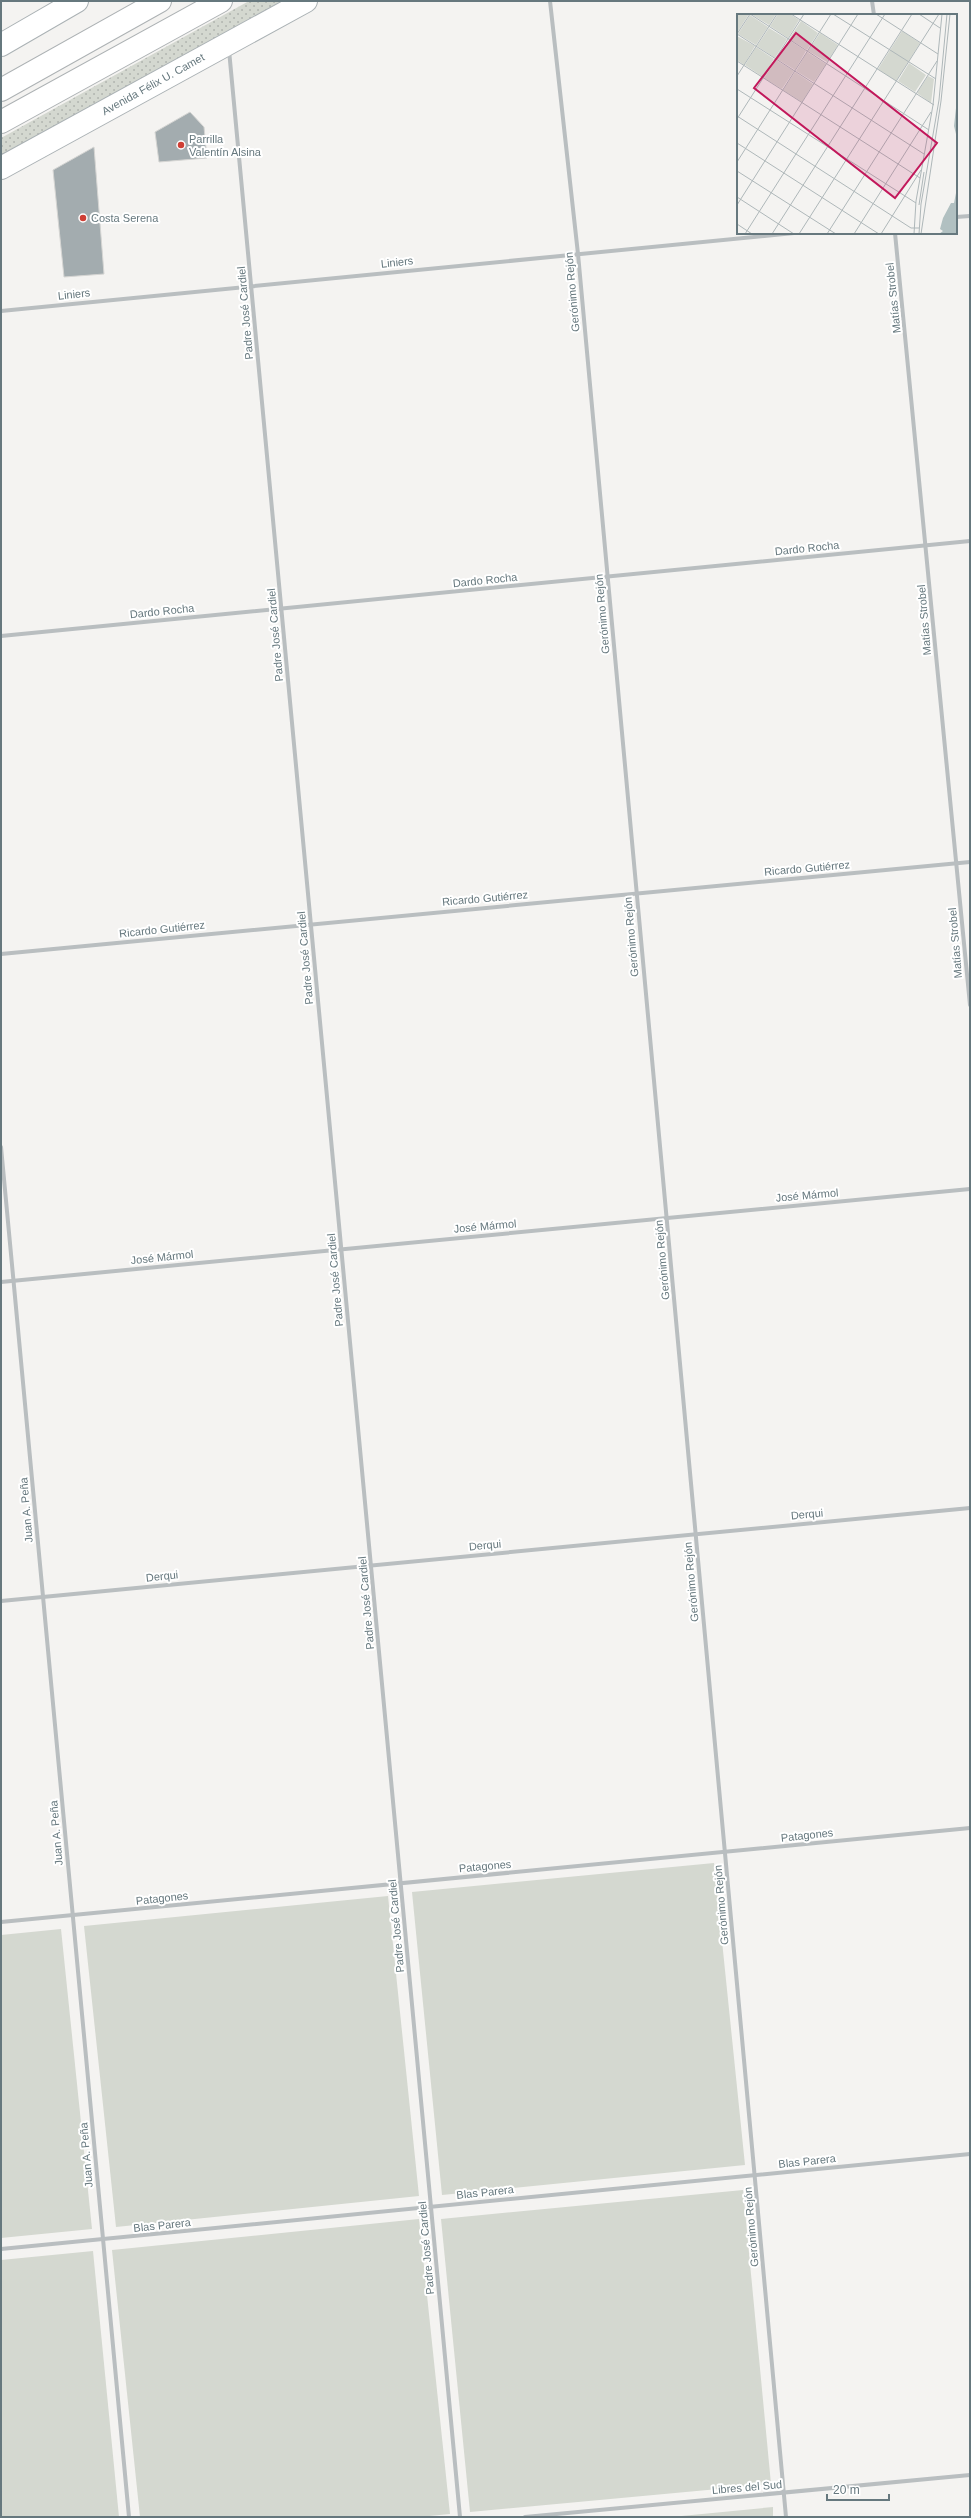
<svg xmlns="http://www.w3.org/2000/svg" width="971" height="2518" viewBox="0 0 971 2518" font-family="Arial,sans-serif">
	<defs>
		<pattern id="grass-dots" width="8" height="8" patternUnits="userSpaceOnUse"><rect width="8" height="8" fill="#d4d8d0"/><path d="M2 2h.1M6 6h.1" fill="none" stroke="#b0b4ae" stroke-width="1.8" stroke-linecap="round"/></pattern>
	</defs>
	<rect width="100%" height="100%" fill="#f4f3f1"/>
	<!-- grass -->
	<path fill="url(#grass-dots)" d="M 249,1 L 282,1 L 1,156 L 1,138 Z"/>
	<!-- park -->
	<g fill="#d4d8d0">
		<path d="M 714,1863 L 745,2165 L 442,2195 L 412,1892 Z"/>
		<path d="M 388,1896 L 419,2196 L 116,2227 L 84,1926 Z"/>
		<path d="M 61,1929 L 92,2229 L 1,2238 L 1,1935 Z"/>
		<path d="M 743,2190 L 771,2484 L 470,2512 L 441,2219 Z"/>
		<path d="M 419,2219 L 450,2514 L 419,2517 L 140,2517 L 112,2250 Z"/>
		<path d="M 93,2251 L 119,2517 L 1,2517 L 1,2260 Z"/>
		<path d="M 773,2507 L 773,2517 L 671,2517 Z"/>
	</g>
	<!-- building -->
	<g fill="#a3acaf" stroke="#d5d5d3">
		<path d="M 190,112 L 204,127 L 207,158 L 159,162 L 155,132 Z"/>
		<path d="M 94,147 L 104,274 L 64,277 L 53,170 Z"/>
	</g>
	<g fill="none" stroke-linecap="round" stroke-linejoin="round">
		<!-- secondary casing -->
		<g stroke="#abb2b5" stroke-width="24">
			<g id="secondary">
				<path d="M 1,45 L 77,1"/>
				<path d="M 1,168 L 306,1"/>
			</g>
		</g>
		<!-- primary casing -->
		<g stroke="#adb2b4" stroke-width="24">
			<g id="primary">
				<path d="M 1,90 L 160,1"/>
				<path d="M 1,122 L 221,1"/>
			</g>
		</g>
		<!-- street -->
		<g stroke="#b9bec0" stroke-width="4">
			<path d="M 550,1 L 578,254 L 786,2517"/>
			<path d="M 872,1 L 874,15"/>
			<path d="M 229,50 L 460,2517"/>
			<path d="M 956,217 L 970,216"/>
			<path d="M 895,233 L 970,1005"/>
			<path d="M 1,311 L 794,233"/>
			<path d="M 1,636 L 970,541"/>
			<path d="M 1,954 L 970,862"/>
			<path d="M 1,1147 L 129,2517"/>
			<path d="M 1,1282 L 970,1189"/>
			<path d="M 1,1601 L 970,1508"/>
			<path d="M 1,1922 L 970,1828"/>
			<path d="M 1,2249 L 970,2154"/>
			<path d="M 525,2517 L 970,2475"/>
		</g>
		<!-- secondary -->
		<use href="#secondary" stroke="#fff" stroke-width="22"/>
		<!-- primary -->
		<use href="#primary" stroke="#fff" stroke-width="22"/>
	</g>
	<!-- markers -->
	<g fill="#cf3f35" stroke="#fff" stroke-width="1.5">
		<circle cx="181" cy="145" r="4"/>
		<circle cx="83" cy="218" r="4"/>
	</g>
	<g text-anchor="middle" stroke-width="4" stroke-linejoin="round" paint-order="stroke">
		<!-- street labels -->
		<g font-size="11" fill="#66787e" stroke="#fff">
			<text transform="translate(153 84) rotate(-29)" y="4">Avenida Félix U. Camet</text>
			<text transform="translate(397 262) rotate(-6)" y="4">Liniers</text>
			<text transform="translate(572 292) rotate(-95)" y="4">Gerónimo Rejón</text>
			<text transform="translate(74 294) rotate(-6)" y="4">Liniers</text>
			<text transform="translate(893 298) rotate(-96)" y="4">Matías Strobel</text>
			<text transform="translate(245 313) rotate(-95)" y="4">Padre José Cardiel</text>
			<text transform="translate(807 548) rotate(-6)" y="4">Dardo Rocha</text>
			<text transform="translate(485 580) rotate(-6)" y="4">Dardo Rocha</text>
			<text transform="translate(162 611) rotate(-6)" y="4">Dardo Rocha</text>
			<text transform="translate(602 614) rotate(-95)" y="4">Gerónimo Rejón</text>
			<text transform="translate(924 620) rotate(-95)" y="4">Matías Strobel</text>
			<text transform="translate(275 635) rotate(-95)" y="4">Padre José Cardiel</text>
			<text transform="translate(807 868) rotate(-5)" y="4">Ricardo Gutiérrez</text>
			<text transform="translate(485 898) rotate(-5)" y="4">Ricardo Gutiérrez</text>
			<text transform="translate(162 929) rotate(-6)" y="4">Ricardo Gutiérrez</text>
			<text transform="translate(631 937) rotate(-95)" y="4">Gerónimo Rejón</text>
			<text transform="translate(955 943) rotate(-95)" y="4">Matías Strobel</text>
			<text transform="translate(305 958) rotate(-95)" y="4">Padre José Cardiel</text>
			<text transform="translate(807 1195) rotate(-5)" y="4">José Mármol</text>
			<text transform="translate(485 1226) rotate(-5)" y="4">José Mármol</text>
			<text transform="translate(162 1257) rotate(-6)" y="4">José Mármol</text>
			<text transform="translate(662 1260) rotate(-95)" y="4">Gerónimo Rejón</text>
			<text transform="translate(335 1280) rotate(-95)" y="4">Padre José Cardiel</text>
			<text transform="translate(26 1510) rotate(-95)" y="4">Juan A. Peña</text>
			<text transform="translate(807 1514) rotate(-5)" y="4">Derqui</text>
			<text transform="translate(485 1545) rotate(-5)" y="4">Derqui</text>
			<text transform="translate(162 1576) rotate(-6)" y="4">Derqui</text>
			<text transform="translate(691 1582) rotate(-95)" y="4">Gerónimo Rejón</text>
			<text transform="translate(366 1603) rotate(-95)" y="4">Padre José Cardiel</text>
			<text transform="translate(56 1833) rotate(-95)" y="4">Juan A. Peña</text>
			<text transform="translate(807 1835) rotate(-6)" y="4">Patagones</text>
			<text transform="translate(485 1866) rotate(-5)" y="4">Patagones</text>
			<text transform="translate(162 1898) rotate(-6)" y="4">Patagones</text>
			<text transform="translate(721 1905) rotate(-95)" y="4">Gerónimo Rejón</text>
			<text transform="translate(396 1926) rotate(-95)" y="4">Padre José Cardiel</text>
			<text transform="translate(86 2155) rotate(-95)" y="4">Juan A. Peña</text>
			<text transform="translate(807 2161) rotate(-6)" y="4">Blas Parera</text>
			<text transform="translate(485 2192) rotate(-6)" y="4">Blas Parera</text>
			<text transform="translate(162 2225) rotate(-6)" y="4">Blas Parera</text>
			<text transform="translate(751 2227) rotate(-95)" y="4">Gerónimo Rejón</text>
			<text transform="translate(426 2248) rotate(-95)" y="4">Padre José Cardiel</text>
			<text transform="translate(747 2487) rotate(-5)" y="4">Libres del Sud</text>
		</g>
		<!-- poi labels -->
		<g font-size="11" fill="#66787e" stroke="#fff" text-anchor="start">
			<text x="189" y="143">Parrilla<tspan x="189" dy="13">Valentín Alsina</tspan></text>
			<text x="91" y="222">Costa Serena</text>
		</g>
	</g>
	<!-- overview -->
	<g transform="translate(737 14)">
		<rect width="220" height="220" fill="#f4f3f1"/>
		<path d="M 0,0 L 12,0 L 0,19 ZM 14,0 L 39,0 L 32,11 ZM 41,0 L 53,0 L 62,6 L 51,24 L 33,12 ZM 13,1 L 31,13 L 19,31 L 1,20 ZM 64,7 L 81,19 L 70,36 L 52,25 ZM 32,14 L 50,25 L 38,44 L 20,32 ZM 165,17 L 183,29 L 159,67 L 141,55 ZM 83,19 L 101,31 L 90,48 L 71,37 ZM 0,22 L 18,32 L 7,51 L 0,46 ZM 52,26 L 69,37 L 58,56 L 40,45 ZM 19,33 L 37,45 L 26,63 L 8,51 ZM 70,38 L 89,50 L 77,68 L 59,57 ZM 39,46 L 57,57 L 45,75 L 27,64 ZM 172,49 L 189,61 L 178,78 L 161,67 ZM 58,58 L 76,70 L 65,88 L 46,76 ZM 191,62 L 197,65 L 194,89 L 180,79 Z" fill="#d4d8d0"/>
		<path d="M 220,85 L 220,124 L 217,112 ZM 220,174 L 220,220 L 202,220 L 206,217 L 203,215 L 206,204 L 214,189 L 217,189 Z" fill="#b1c0c1"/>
		<path fill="none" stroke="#aeb7b9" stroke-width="1" d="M 13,0 L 192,116M 54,0 L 197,91M 96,0 L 199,65M 139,0 L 201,40M 182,0 L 203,14M 0,20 L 187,140M 0,20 L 13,0M 0,47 L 183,164M 0,62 L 40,0M 0,75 L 179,189M 0,102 L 174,214 L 182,214M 0,105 L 67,0M 0,129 L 142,220M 0,148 L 94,0M 0,157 L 99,220M 0,183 L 57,220M 0,191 L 121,0M 182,191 L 187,158M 0,210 L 15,220M 8,220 L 148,0M 35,220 L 175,0M 62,220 L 202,0M 90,220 L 200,47M 117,220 L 194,98M 144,220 L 184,156M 177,220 L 179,187 L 196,91 L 205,0M 182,220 L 184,190 L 202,86 L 210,0M 184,220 L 204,87 L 213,0"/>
		<path fill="#c2185b" fill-opacity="0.15" stroke="#c2185b" stroke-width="2" d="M 59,19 L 200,129 L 158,184 L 17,74 Z"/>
		<rect width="220" height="220" fill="none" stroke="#66787e" stroke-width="2"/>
	</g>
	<!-- border -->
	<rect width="971" height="2518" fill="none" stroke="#66787e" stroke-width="4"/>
	<!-- scale -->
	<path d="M827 2494v6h62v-6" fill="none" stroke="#66787e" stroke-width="2"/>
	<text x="833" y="2494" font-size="12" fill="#66787e" stroke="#ffffff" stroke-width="3" paint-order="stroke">20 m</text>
</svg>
